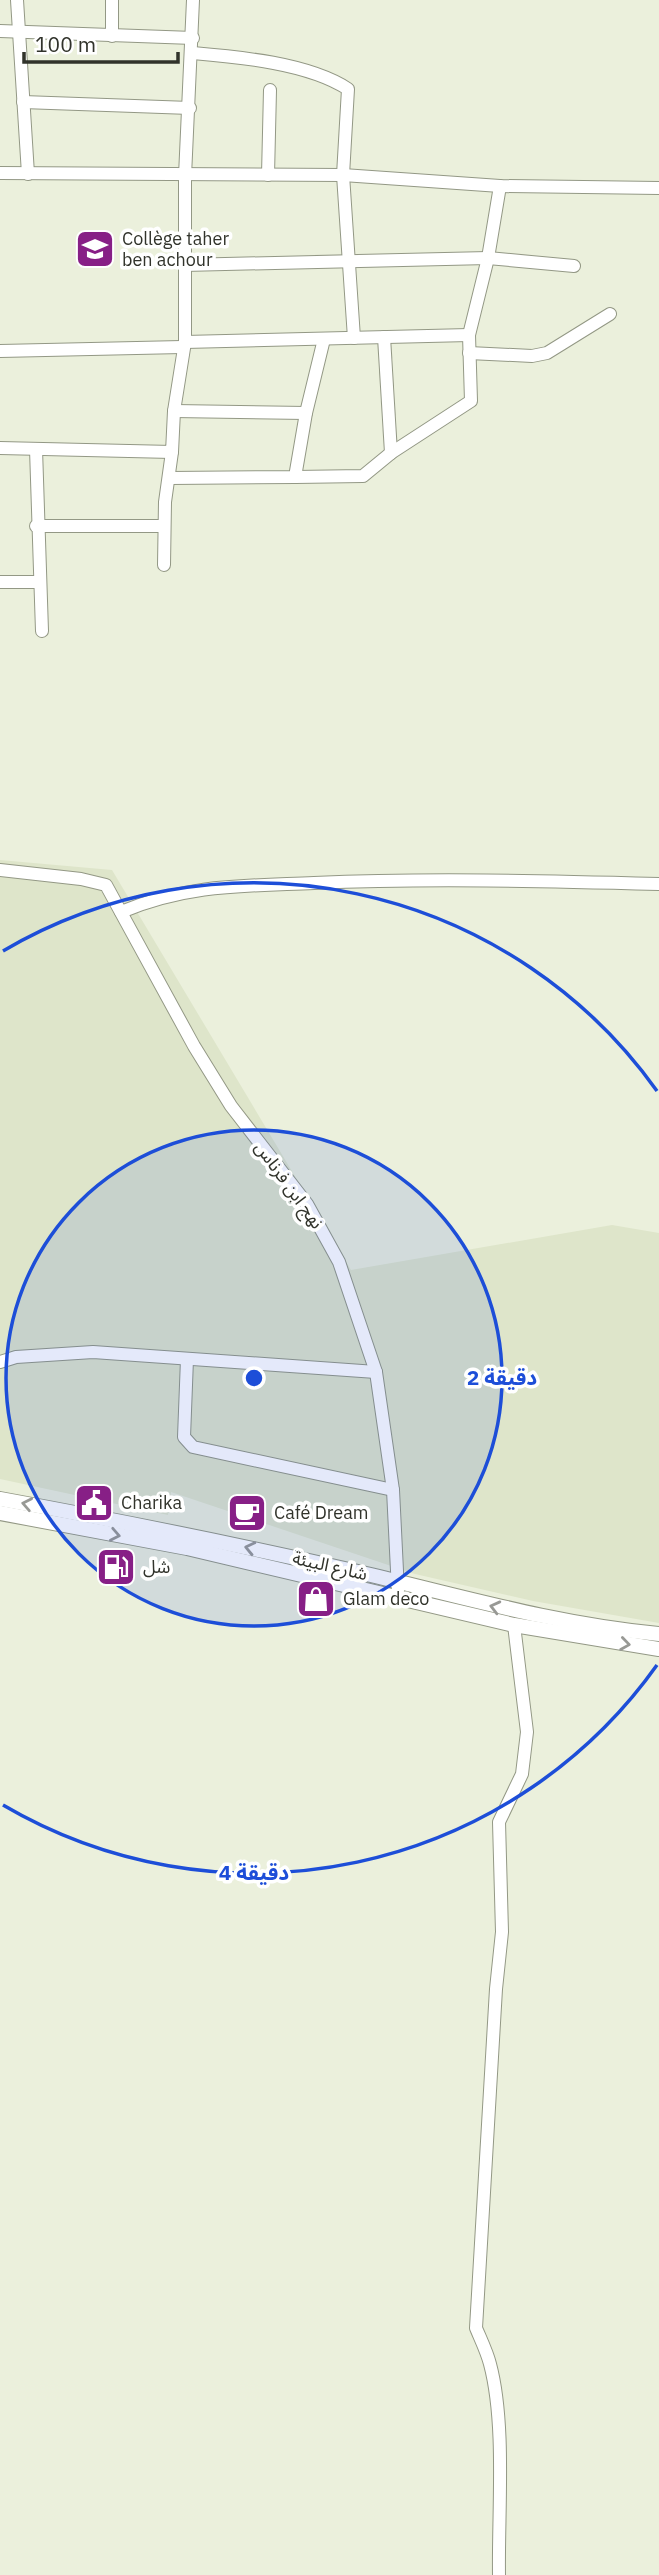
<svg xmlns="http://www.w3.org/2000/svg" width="659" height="2575" viewBox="0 0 659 2575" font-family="'IBM Plex Sans','Noto Sans Arabic',sans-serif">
	<rect width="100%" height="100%" fill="#ebf0dc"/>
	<!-- built -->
	<path fill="#dee5ca" d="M 0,860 L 112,870 L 351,1270 L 612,1225 L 659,1233 L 659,1623 L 533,1601 L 415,1574 L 171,1492 L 168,1515 L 0,1479 Z"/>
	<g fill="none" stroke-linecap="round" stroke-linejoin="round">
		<!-- minor casing -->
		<g stroke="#939885" stroke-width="14">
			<g id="minor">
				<path d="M 17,0 L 28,174"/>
				<path d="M 112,0 L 112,36"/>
				<path d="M 0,31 L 193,38"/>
				<path d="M 193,53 C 239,57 308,63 348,89 L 343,175 L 354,338"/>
				<path d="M 23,102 L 190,108"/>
				<path d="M 0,173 L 343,175 L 500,186 L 659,188"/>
				<path d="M 268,175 L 270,90"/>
				<path d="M 184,265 L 488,258 L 574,266"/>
				<path d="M 384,337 L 391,453"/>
				<path d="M 185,342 L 469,335"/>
				<path d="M 0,351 L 182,347"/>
				<path d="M 469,353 L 532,356 L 547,353 L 610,314"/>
				<path d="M 174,411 L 306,413"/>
				<path d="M 0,448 L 172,452 L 174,411 L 185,342 L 185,176 L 193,0"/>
				<path d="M 36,449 L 42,631"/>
				<path d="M 295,477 L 363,476 L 391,453 L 471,401 L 469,335 L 488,258 L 500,186"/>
				<path d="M 170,478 L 295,477 L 306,413 L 324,339"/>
				<path d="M 36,526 L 163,526"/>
				<path d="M 164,565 L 165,502 L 172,452"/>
				<path d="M 0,582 L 40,582"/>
				<path d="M 0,870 L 81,879 L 106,885 L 194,1046 L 231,1106 L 307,1204 L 339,1262 L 376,1372 L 393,1490 L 398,1591"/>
				<path d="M 121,912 C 188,884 243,886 314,883 C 429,878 544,881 659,884"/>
				<path d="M 187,1359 L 184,1437 L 193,1447 L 393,1490"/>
				<path d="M 0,1362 L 16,1357 L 93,1352 L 376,1372"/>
				<path d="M 499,2575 C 498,2512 506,2424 490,2364 C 487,2352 481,2340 476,2328 L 496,1989 L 502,1932 L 499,1822 L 522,1774 L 527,1732 L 514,1625"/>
			</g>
		</g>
		<!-- major casing -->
		<g stroke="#939885" stroke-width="16">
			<g id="major">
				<path d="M 0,1499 C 120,1521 239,1545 358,1572 C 460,1596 554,1624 659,1634"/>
				<path d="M 0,1513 L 187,1548 L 514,1625 L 659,1649"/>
			</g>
		</g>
		<!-- minor -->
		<use href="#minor" stroke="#fff" stroke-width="12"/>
		<!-- major -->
		<use href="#major" stroke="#fff" stroke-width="14"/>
	</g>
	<!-- one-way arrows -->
	<defs><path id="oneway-chevron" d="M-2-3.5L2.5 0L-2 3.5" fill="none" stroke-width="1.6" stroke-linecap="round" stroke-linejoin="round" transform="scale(1.75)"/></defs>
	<g stroke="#989995">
		<use href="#oneway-chevron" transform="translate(27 1504) rotate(-169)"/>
		<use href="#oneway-chevron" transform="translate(115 1535) rotate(11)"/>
		<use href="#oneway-chevron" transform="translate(250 1548) rotate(-167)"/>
		<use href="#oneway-chevron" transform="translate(495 1607) rotate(-166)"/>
		<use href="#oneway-chevron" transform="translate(625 1644) rotate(8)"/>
	</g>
	<!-- distance rings -->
	<circle cx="254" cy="1378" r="248" fill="#1d4ed8" fill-opacity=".12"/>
	<g fill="none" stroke="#1d4ed8" stroke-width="3.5">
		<circle cx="254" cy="1378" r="248"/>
		<path d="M657 1665A495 495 0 0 1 3 1805M3 951A495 495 0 0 1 657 1091"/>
	</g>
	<!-- icons -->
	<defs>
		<g id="school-square" transform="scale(2.0125)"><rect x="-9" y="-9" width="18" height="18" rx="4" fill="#871f86" stroke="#fff"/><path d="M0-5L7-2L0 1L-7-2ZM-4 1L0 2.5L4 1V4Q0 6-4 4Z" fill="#fff"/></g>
		<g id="civic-square" transform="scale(2.0125)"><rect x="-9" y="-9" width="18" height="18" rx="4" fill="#871f86" stroke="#fff"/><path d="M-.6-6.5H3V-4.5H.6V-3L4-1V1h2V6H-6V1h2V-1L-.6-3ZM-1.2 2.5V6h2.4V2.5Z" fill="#fff"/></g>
		<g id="cafe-square" transform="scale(2.0125)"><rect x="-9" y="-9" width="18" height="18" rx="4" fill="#871f86" stroke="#fff"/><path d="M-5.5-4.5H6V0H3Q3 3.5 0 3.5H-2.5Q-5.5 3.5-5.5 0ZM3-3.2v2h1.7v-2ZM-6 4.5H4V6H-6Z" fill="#fff"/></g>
		<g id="fuel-square" transform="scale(2.0125)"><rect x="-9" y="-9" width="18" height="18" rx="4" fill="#871f86" stroke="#fff"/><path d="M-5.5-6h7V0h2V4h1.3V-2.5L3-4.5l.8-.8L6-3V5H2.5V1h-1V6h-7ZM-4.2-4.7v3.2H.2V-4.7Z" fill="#fff"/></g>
		<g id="shop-square" transform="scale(2.0125)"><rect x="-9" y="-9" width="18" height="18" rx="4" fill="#871f86" stroke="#fff"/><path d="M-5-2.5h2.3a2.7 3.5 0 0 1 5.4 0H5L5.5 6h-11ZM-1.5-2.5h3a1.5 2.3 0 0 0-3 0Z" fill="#fff"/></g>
	</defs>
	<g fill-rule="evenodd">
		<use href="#school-square" x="95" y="249"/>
		<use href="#civic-square" x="94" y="1503"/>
		<use href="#cafe-square" x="247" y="1513"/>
		<use href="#fuel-square" x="116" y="1567"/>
		<use href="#shop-square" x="316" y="1599"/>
	</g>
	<g text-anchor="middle" stroke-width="7" stroke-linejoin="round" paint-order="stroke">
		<!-- poi labels -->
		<g font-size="18" fill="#31332b" stroke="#fff" text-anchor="start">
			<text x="122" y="245">Collège taher<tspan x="122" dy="21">ben achour</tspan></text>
			<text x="121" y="1509">Charika</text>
			<text x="274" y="1519">Café Dream</text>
			<text x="143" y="1573">شل</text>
			<text x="343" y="1605">Glam deco</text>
		</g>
		<!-- street labels -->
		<g font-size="18" fill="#31332b" stroke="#fff">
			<text transform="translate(289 1185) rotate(54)" y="6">نهج ابن فرناس</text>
			<text transform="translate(330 1566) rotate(13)" y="6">شارع البيئة</text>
		</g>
	</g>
	<circle cx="254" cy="1378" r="10" fill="#1d4ed8" stroke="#fff" stroke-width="3.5"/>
	<g font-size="21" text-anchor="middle" font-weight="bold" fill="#1d4ed8" stroke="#fff" stroke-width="7" stroke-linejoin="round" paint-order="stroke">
		<text x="502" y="1385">2 دقيقة</text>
		<text x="254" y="1880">4 دقيقة</text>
	</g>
	<!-- scale -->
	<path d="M24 52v10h154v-10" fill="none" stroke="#31332b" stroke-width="3.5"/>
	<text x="35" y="52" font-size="21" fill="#31332b" stroke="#ffffff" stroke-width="5" paint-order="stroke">100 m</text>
</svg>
